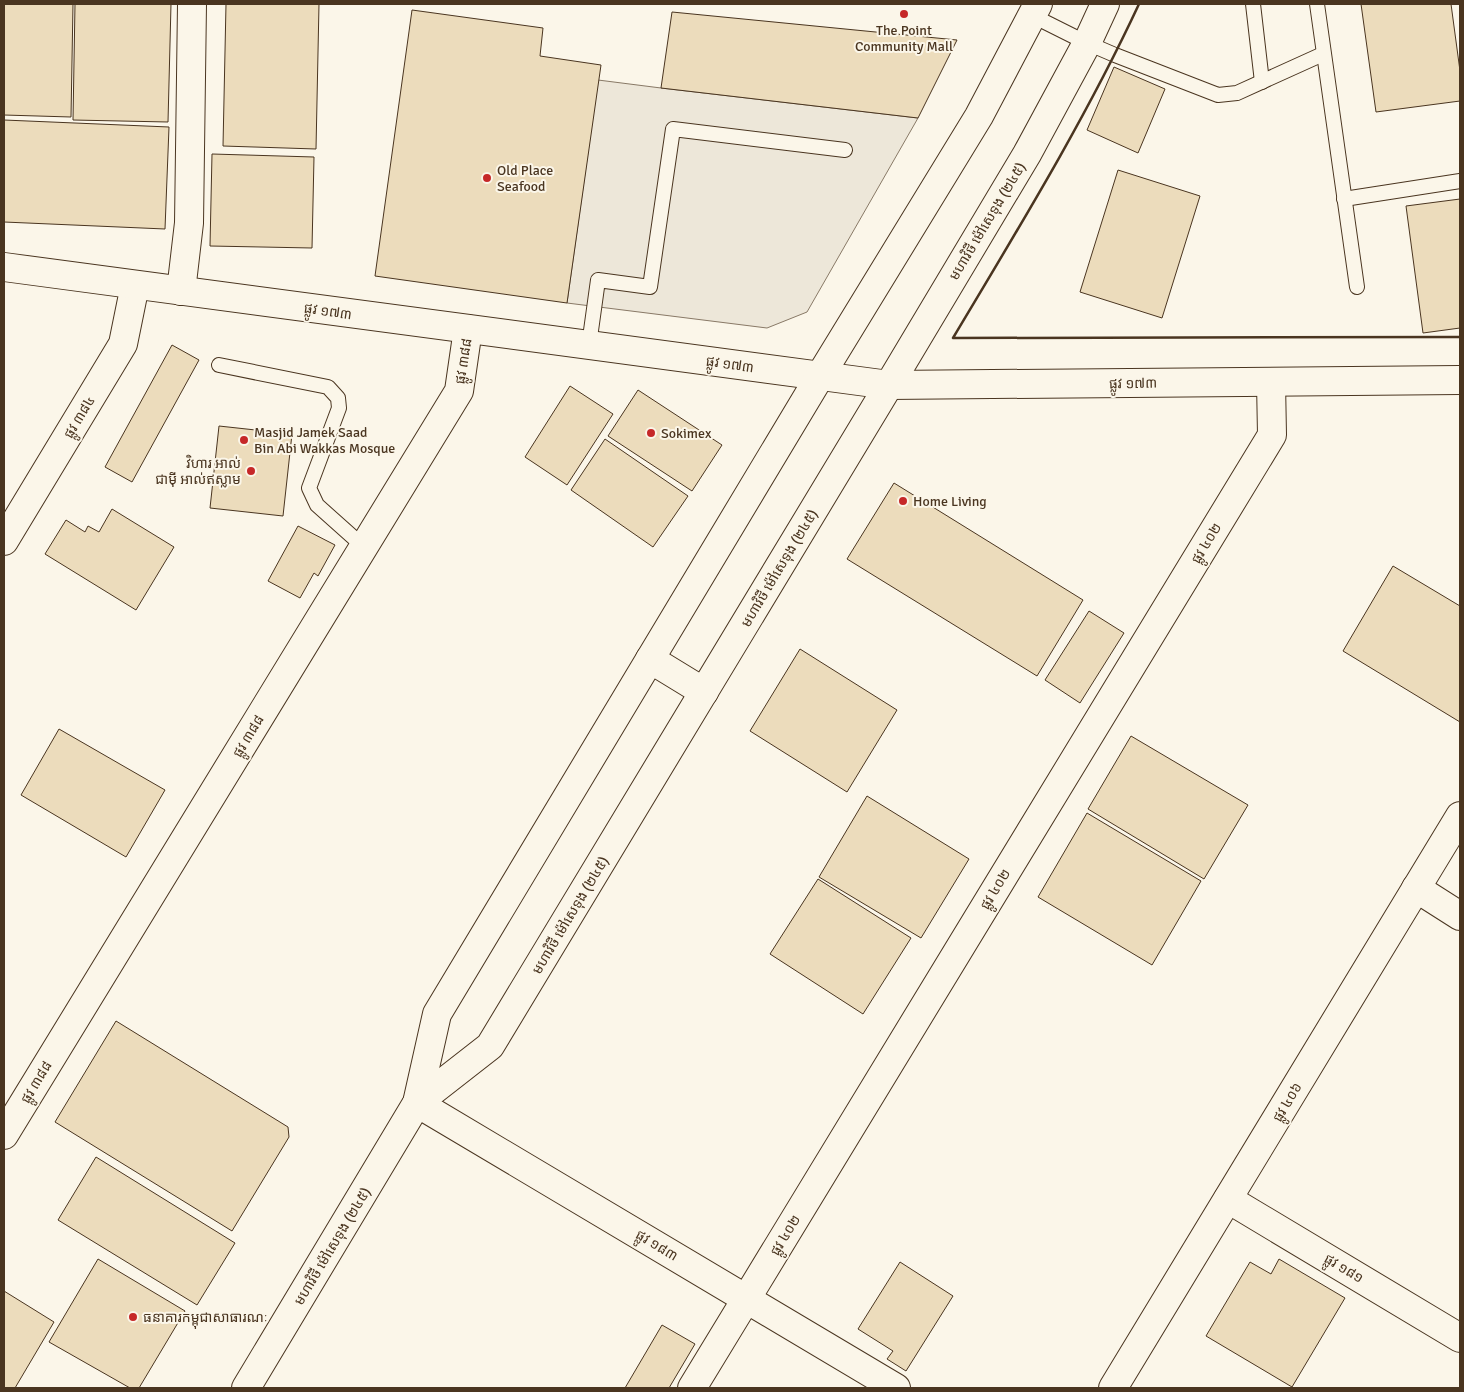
<svg xmlns="http://www.w3.org/2000/svg" width="1464" height="1392" viewBox="0 0 1464 1392" font-family="Signika,'Noto Sans Khmer',sans-serif">
	<rect width="100%" height="100%" fill="#fbf6e9"/>
	<!-- parking -->
	<path fill="#ede7d9" stroke="#887966" d="M 598,80 L 661,88 L 918,118 L 807,312 L 767,328 L 567,303 Z"/>
	<!-- building -->
	<g fill="#ecdcbc" stroke="#4a3520">
		<path d="M 4,4 L 73,4 L 71,117 L 4,115 Z"/>
		<path d="M 75,4 L 171,4 L 168,122 L 73,120 Z"/>
		<path d="M 226,4 L 319,4 L 316,149 L 223,146 Z"/>
		<path d="M 1361,4 L 1451,4 L 1460,71 L 1460,101 L 1376,112 Z"/>
		<path d="M 412,10 L 543,28 L 540,56 L 601,65 L 567,303 L 375,276 Z"/>
		<path d="M 672,12 L 957,40 L 918,118 L 661,88 Z"/>
		<path d="M 1114,67 L 1165,89 L 1138,153 L 1087,130 Z"/>
		<path d="M 4,120 L 169,127 L 165,229 L 4,222 Z"/>
		<path d="M 212,154 L 314,157 L 312,248 L 210,246 Z"/>
		<path d="M 1118,170 L 1200,196 L 1162,318 L 1080,292 Z"/>
		<path d="M 1460,199 L 1460,328 L 1423,333 L 1406,206 Z"/>
		<path d="M 172,345 L 199,360 L 132,482 L 105,467 Z"/>
		<path d="M 570,386 L 613,414 L 567,485 L 525,457 Z"/>
		<path d="M 638,390 L 722,445 L 692,491 L 608,436 Z"/>
		<path d="M 219,426 L 292,434 L 283,516 L 210,508 Z"/>
		<path d="M 605,439 L 688,496 L 653,547 L 571,490 Z"/>
		<path d="M 894,483 L 1083,600 L 1037,676 L 847,559 Z"/>
		<path d="M 112,509 L 174,547 L 136,610 L 45,554 L 66,520 L 85,532 L 88,526 L 99,532 Z"/>
		<path d="M 298,526 L 335,545 L 318,576 L 314,573 L 300,598 L 268,581 Z"/>
		<path d="M 1393,566 L 1460,606 L 1460,722 L 1343,651 Z"/>
		<path d="M 1089,611 L 1124,633 L 1080,703 L 1045,680 Z"/>
		<path d="M 800,649 L 897,710 L 847,792 L 750,731 Z"/>
		<path d="M 59,729 L 165,790 L 126,857 L 21,795 Z"/>
		<path d="M 1131,736 L 1248,805 L 1204,879 L 1088,809 Z"/>
		<path d="M 867,796 L 969,859 L 921,938 L 819,877 Z"/>
		<path d="M 1087,813 L 1201,881 L 1152,965 L 1038,897 Z"/>
		<path d="M 818,879 L 911,938 L 863,1014 L 770,954 Z"/>
		<path d="M 116,1021 L 288,1127 L 289,1137 L 232,1231 L 55,1122 Z"/>
		<path d="M 96,1157 L 235,1243 L 197,1305 L 58,1220 Z"/>
		<path d="M 98,1259 L 185,1311 L 139,1388 L 130,1388 L 49,1342 Z"/>
		<path d="M 1279,1259 L 1345,1298 L 1292,1387 L 1206,1336 L 1250,1262 L 1271,1274 Z"/>
		<path d="M 900,1262 L 953,1296 L 906,1371 L 887,1359 L 893,1351 L 858,1329 Z"/>
		<path d="M 4,1291 L 54,1322 L 15,1388 L 4,1388 Z"/>
		<path d="M 662,1325 L 695,1344 L 669,1388 L 625,1388 Z"/>
	</g>
	<g fill="none" stroke-linecap="round" stroke-linejoin="round">
		<!-- service casing -->
		<g stroke="#4a3520" stroke-width="16">
			<g id="service">
				<path d="M 1253,4 L 1262,82"/>
				<path d="M 1317,4 L 1357,287"/>
				<path d="M 1033,16 L 1087,43 L 1115,55 L 1218,95 L 1237,93 L 1323,54"/>
				<path d="M 1344,199 L 1460,181"/>
				<path d="M 589,345 L 598,280 L 650,287 L 673,129 L 845,150"/>
				<path d="M 219,365 L 328,387 L 338,398 L 339,408 L 309,488 L 317,505 L 364,547"/>
			</g>
		</g>
		<!-- minor casing -->
		<g stroke="#4a3520" stroke-width="30">
			<g id="minor">
				<path d="M 181,291 L 189,223 L 192,4"/>
				<path d="M 4,541 L 123,344 L 135,285"/>
				<path d="M 1416,888 L 1460,916"/>
				<path d="M 4,1135 L 459,391 L 468,329"/>
				<path d="M 1228,1199 L 1460,1338"/>
				<path d="M 692,1388 L 1272,435 L 1271,382"/>
				<path d="M 1113,1388 L 1460,816"/>
			</g>
		</g>
		<!-- tertiary casing -->
		<g stroke="#4a3520" stroke-width="30">
			<g id="tertiary">
				<path d="M 4,267 L 889,385 L 1460,380"/>
				<path d="M 417,1103 L 896,1388"/>
			</g>
		</g>
		<!-- secondary casing -->
		<g stroke="#4a3520" stroke-width="30">
			<g id="secondary">
				<path d="M 650,659 L 704,692"/>
				<path d="M 417,1103 L 490,1046 L 889,385 L 1027,154 L 1087,43 L 1105,4"/>
				<path d="M 246,1388 L 417,1103 L 437,1014 L 820,376 L 979,116 L 1038,4"/>
			</g>
		</g>
		<!-- service -->
		<use href="#service" stroke="#fbf6e9" stroke-width="14"/>
		<!-- minor -->
		<use href="#minor" stroke="#fbf6e9" stroke-width="28"/>
		<!-- tertiary -->
		<use href="#tertiary" stroke="#fbf6e9" stroke-width="28"/>
		<!-- secondary -->
		<use href="#secondary" stroke="#fbf6e9" stroke-width="28"/>
		<!-- wall -->
		<path stroke="#4a3520" stroke-width="2.5" d="M 1139,4 C 1085,120 1018,229 953,338 L 1460,337"/>
	</g>
	<!-- markers -->
	<g fill="#c62828" stroke="#fbf6e9" stroke-width="2">
		<circle cx="904" cy="14" r="5"/>
		<circle cx="487" cy="178" r="5"/>
		<circle cx="651" cy="433" r="5"/>
		<circle cx="244" cy="440" r="5"/>
		<circle cx="251" cy="471" r="5"/>
		<circle cx="903" cy="501" r="5"/>
		<circle cx="133" cy="1317" r="5"/>
	</g>
	<g text-anchor="middle" stroke-width="4" stroke-linejoin="round" paint-order="stroke">
		<!-- poi labels -->
		<g font-size="14" fill="#4a3520" stroke="#fbf6e9" text-anchor="start">
			<text x="904" y="35" text-anchor="middle">The Point<tspan x="904" dy="16">Community Mall</tspan></text>
			<text x="497" y="175">Old Place<tspan x="497" dy="16">Seafood</tspan></text>
			<text x="254" y="437">Masjid Jamek Saad<tspan x="254" dy="16">Bin Abi Wakkas Mosque</tspan></text>
			<text x="661" y="438">Sokimex</text>
			<text x="241" y="468" text-anchor="end">វិហារ អាល់<tspan x="241" dy="16">ជាម៉ី អាល់ឥស្លាម</tspan></text>
			<text x="913" y="506">Home Living</text>
			<text x="143" y="1322">ធនាគារកម្ពុជាសាធារណៈ</text>
		</g>
		<!-- street labels -->
		<g font-size="14" fill="#4a3520" stroke="#fbf6e9">
			<text transform="translate(987 221) rotate(-59)" y="5">មហាវិថី ម៉ៅសេទុង (២៤៥)</text>
			<text transform="translate(328 311) rotate(8)" y="5">ផ្លូវ ១៧៣</text>
			<text transform="translate(463 361) rotate(-81)" y="5">ផ្លូវ ៣៨៨</text>
			<text transform="translate(730 364) rotate(8)" y="5">ផ្លូវ ១៧៣</text>
			<text transform="translate(1133 383) rotate(-1)" y="5">ផ្លូវ ១៧៣</text>
			<text transform="translate(79 417) rotate(-59)" y="5">ផ្លូវ ៣៨៤</text>
			<text transform="translate(1206 543) rotate(-59)" y="5">ផ្លូវ ៤០២</text>
			<text transform="translate(779 568) rotate(-59)" y="5">មហាវិថី ម៉ៅសេទុង (២៤៥)</text>
			<text transform="translate(248 736) rotate(-59)" y="5">ផ្លូវ ៣៨៨</text>
			<text transform="translate(995 889) rotate(-59)" y="5">ផ្លូវ ៤០២</text>
			<text transform="translate(570 915) rotate(-59)" y="5">មហាវិថី ម៉ៅសេទុង (២៤៥)</text>
			<text transform="translate(36 1082) rotate(-59)" y="5">ផ្លូវ ៣៨៨</text>
			<text transform="translate(1287 1102) rotate(-59)" y="5">ផ្លូវ ៤០៦</text>
			<text transform="translate(785 1235) rotate(-59)" y="5">ផ្លូវ ៤០២</text>
			<text transform="translate(657 1245) rotate(31)" y="5">ផ្លូវ ១៨៣</text>
			<text transform="translate(332 1246) rotate(-59)" y="5">មហាវិថី ម៉ៅសេទុង (២៤៥)</text>
			<text transform="translate(1344 1268) rotate(31)" y="5">ផ្លូវ ១៨១</text>
		</g>
	</g>
	<!-- border -->
	<rect width="1464" height="1392" fill="none" stroke="#4a3520" stroke-width="10"/>
</svg>
